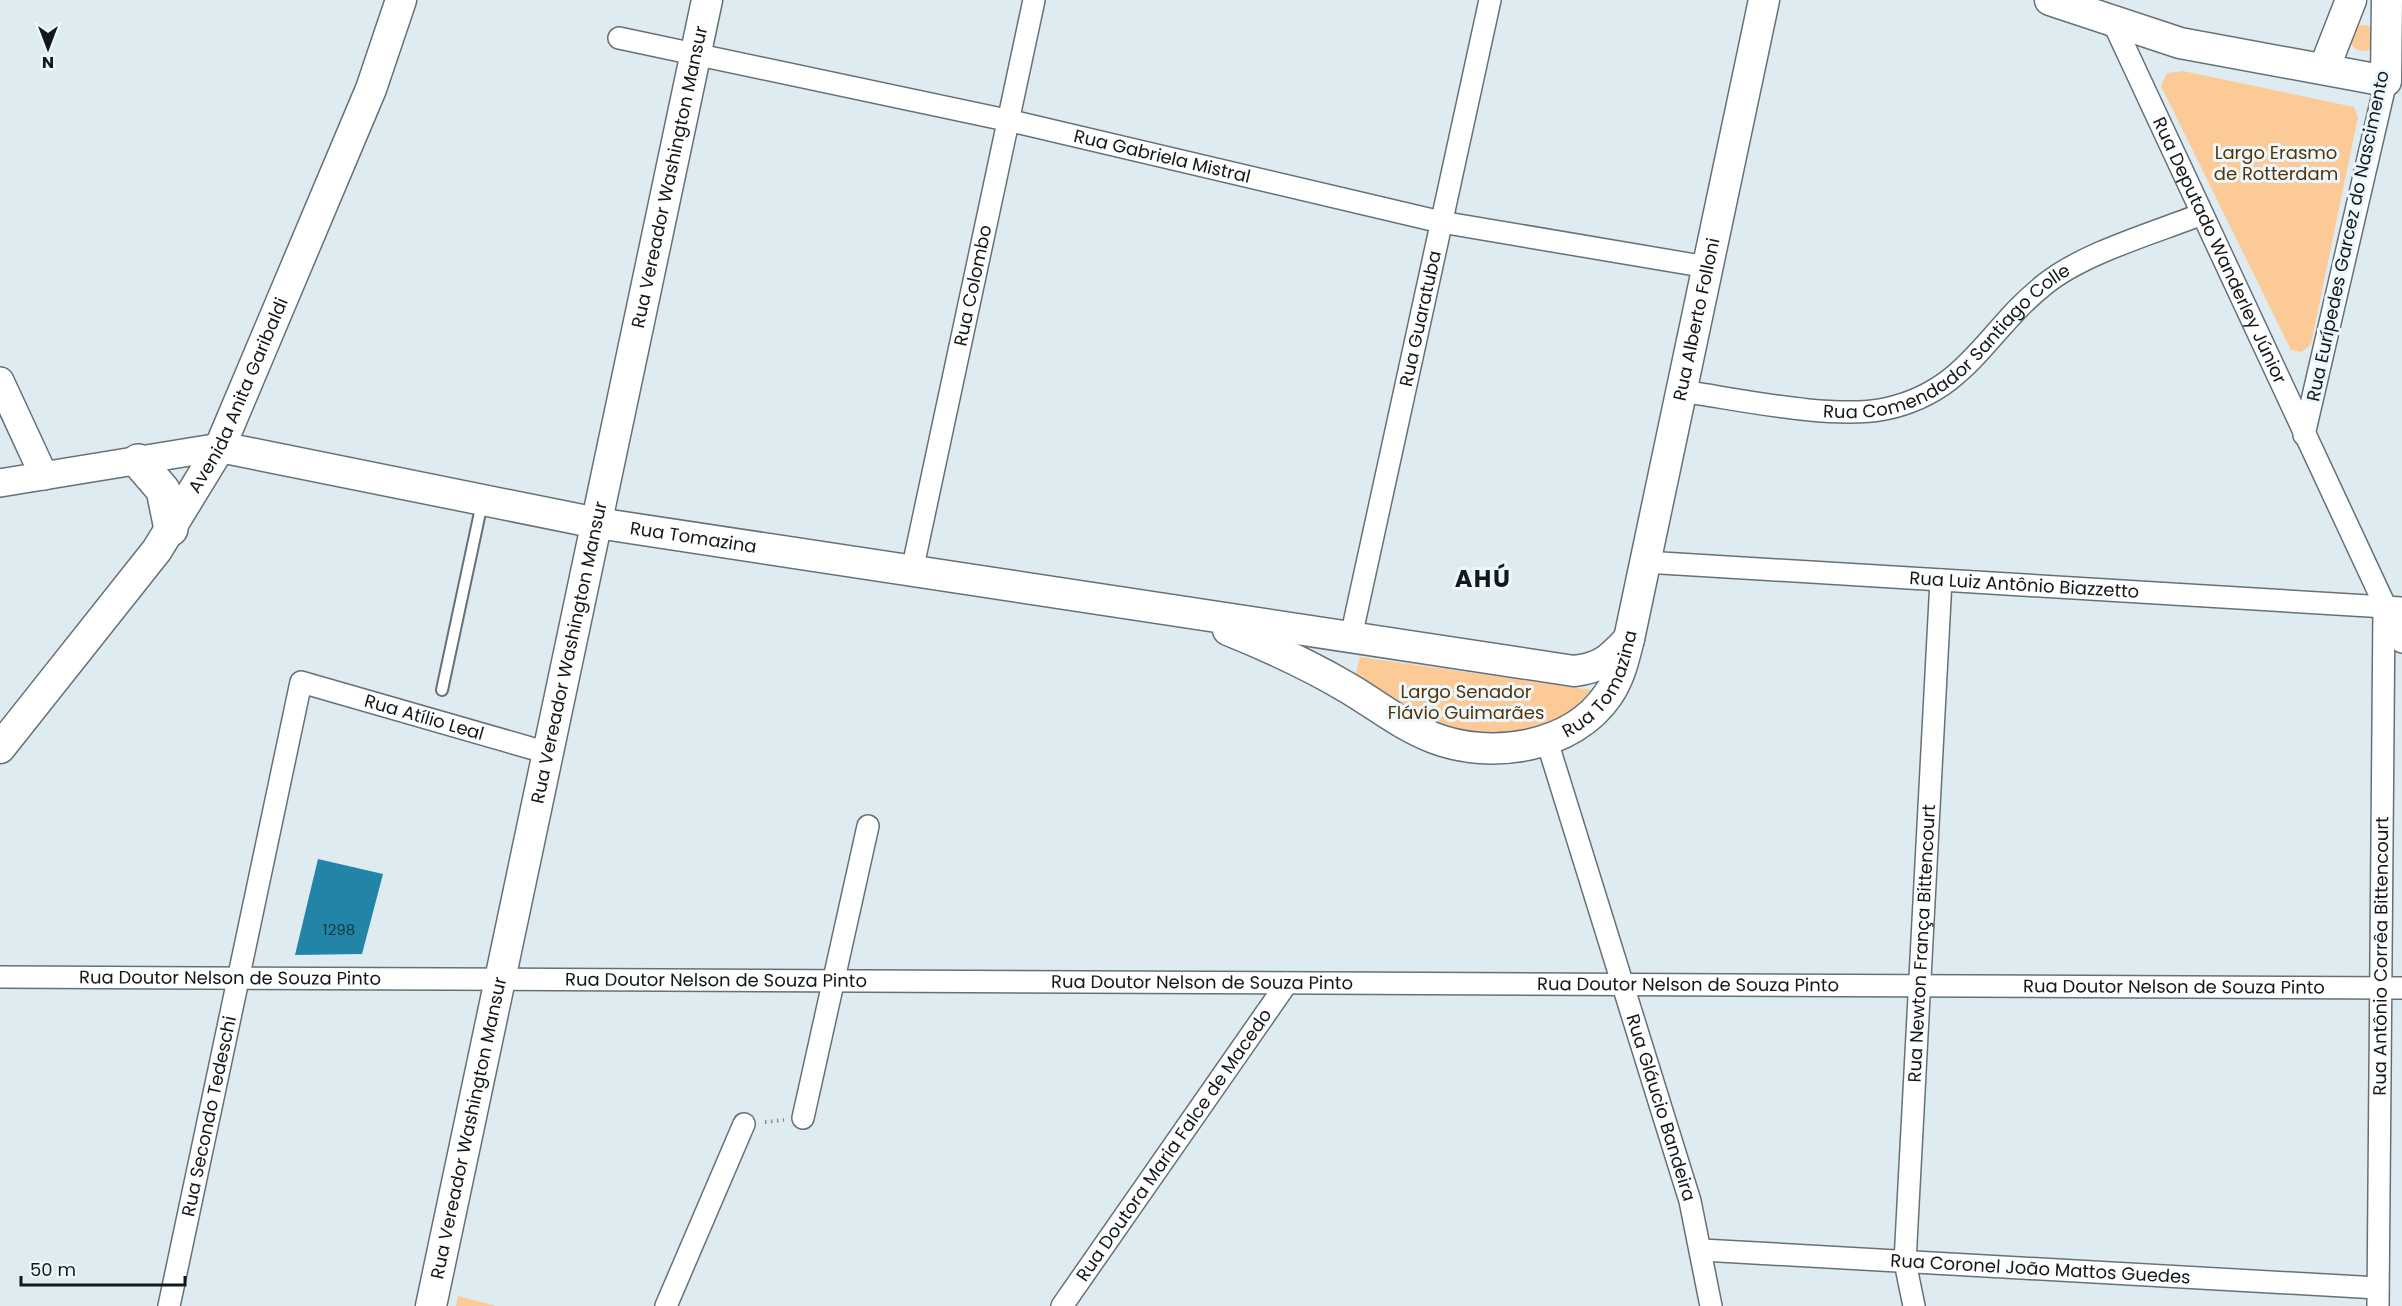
<svg xmlns="http://www.w3.org/2000/svg" width="2402" height="1306" viewBox="0 0 2402 1306" font-family="Poppins,sans-serif">
	<rect width="100%" height="100%" fill="#deecf2"/>
	<!-- green -->
	<g fill="#fbca96">
		<circle cx="2363" cy="38" r="13"/>
		<path d="M 2183,71 L 2354,107 L 2358,117 L 2311,344 L 2302,352 L 2291,350 L 2161,86 L 2167,73 Z"/>
		<path d="M 1360,657 L 1592,690 L 1560,722 L 1531,734 L 1460,734 L 1355,677 Z"/>
		<path d="M 458,1296 L 497,1306 L 456,1306 Z"/>
	</g>
	<!-- building -->
	<path fill="#2284a6" d="M 318,859 L 383,874 L 362,954 L 295,955 Z"/>
	<g fill="none" stroke-linecap="round" stroke-linejoin="round">
		<!-- service casing -->
		<g stroke="#657177" stroke-width="14">
			<path id="service" d="M 442,690 L 482,503"/>
		</g>
		<!-- minor casing -->
		<g stroke="#657177" stroke-width="24">
			<g id="minor">
				<path id="s1" d="M 2113,22 L 2402,642"/>
				<path id="s2" d="M 619,38 L 1020,123 L 1441,222 L 1707,267"/>
				<path id="s3" d="M 1681,391 C 1738,399 1831,420 1885,409 C 1967,392 1986,331 2044,285 C 2083,253 2154,233 2202,214"/>
				<path d="M 2304,435 L 2386,81"/>
				<path id="s4" d="M 1645,562 L 2402,608"/>
				<path id="s5" d="M 912,571 L 1034,0"/>
				<path id="s6" d="M 1351,637 L 1490,0"/>
				<path id="s7" d="M 1547,741 L 1690,1201 L 1711,1306"/>
				<path id="s8" d="M 0,977 L 2402,988"/>
				<path d="M 803,1118 L 868,826"/>
				<path id="s9" d="M 1702,1250 L 2378,1288"/>
				<path id="s10" d="M 169,1306 L 301,682 L 548,753"/>
				<path d="M 666,1306 L 744,1124"/>
				<path id="s11" d="M 1062,1306 L 1287,983"/>
				<path id="s12" d="M 1914,1306 L 1905,1262 L 1941,580"/>
				<path id="s13" d="M 2378,1306 L 2384,608"/>
			</g>
		</g>
		<!-- tertiary casing -->
		<g stroke="#657177" stroke-width="30">
			<g id="tertiary">
				<path d="M 0,381 L 44,476"/>
				<path d="M 0,483 L 220,447"/>
			</g>
		</g>
		<!-- secondary casing -->
		<g stroke="#657177" stroke-width="33">
			<g id="secondary">
				<path d="M 2050,0 L 2180,43 L 2386,81 L 2387,0"/>
				<path d="M 2324,69 L 2351,0"/>
				<path id="s14" d="M 220,447 L 597,523 L 1574,671 C 1602,668 1610,659 1629,639"/>
				<path id="s15" d="M 1228,630 C 1270,647 1309,665 1348,688 C 1377,705 1402,726 1434,738 C 1491,760 1572,748 1608,695 C 1620,678 1624,658 1629,639 L 1764,0"/>
				<path id="s16" d="M 0,748 L 157,550 L 220,447 L 371,89 L 401,0"/>
				<path id="s17" d="M 431,1306 L 707,0"/>
			</g>
		</g>
		<!-- primary casing -->
		<g stroke="#657177" stroke-width="36">
			<path id="primary" d="M 138,461 L 163,490 L 171,529"/>
		</g>
		<!-- path -->
		<path stroke="#838d92" stroke-width="4" stroke-dasharray="1.5 4.5" stroke-linecap="butt" d="M 765,1122 L 784,1120"/>
		<!-- service -->
		<use href="#service" stroke="#fff" stroke-width="10"/>
		<!-- minor -->
		<use href="#minor" stroke="#fff" stroke-width="21"/>
		<!-- tertiary -->
		<use href="#tertiary" stroke="#fff" stroke-width="27"/>
		<!-- secondary -->
		<use href="#secondary" stroke="#fff" stroke-width="30"/>
		<!-- primary -->
		<use href="#primary" stroke="#fff" stroke-width="33"/>
	</g>
	<g text-anchor="middle" stroke-width="6" stroke-linejoin="round" paint-order="stroke">
		<!-- number labels -->
		<g font-size="15" fill="#17333d">
			<text x="339" y="935">1298</text>
		</g>
		<!-- park labels -->
		<g font-size="18" fill="#573301" stroke="#edf8fe">
			<text x="2276" y="159">Largo Erasmo<tspan x="2276" dy="21">de Rotterdam</tspan></text>
			<text x="1466" y="698">Largo Senador<tspan x="1466" dy="21">Flávio Guimarães</tspan></text>
		</g>
		<!-- street labels -->
		<g font-size="18" fill="#13181a" stroke="#edf8fe">
			<text dy="6" stroke="none"><textPath href="#s2" startOffset="556">Rua Gabriela Mistral</textPath></text>
			<text dy="6" stroke="none"><textPath href="#s17" startOffset="1154">Rua Vereador Washington Mansur</textPath></text>
			<text transform="translate(2348 236) rotate(-78)" y="6">Rua Eurípedes Garcez do Nascimento</text>
			<text dy="6" stroke="none"><textPath href="#s1" startOffset="252">Rua Deputado Wanderley Júnior</textPath></text>
			<text dy="6" stroke="none"><textPath href="#s5" startOffset="292">Rua Colombo</textPath></text>
			<text dy="6" stroke="none"><textPath href="#s6" startOffset="326">Rua Guaratuba</textPath></text>
			<text dy="6" stroke="none"><textPath href="#s15" startOffset="812">Rua Alberto Folloni</textPath></text>
			<text dy="6" stroke="none"><textPath href="#s3" startOffset="292">Rua Comendador Santiago Colle</textPath></text>
			<text dy="6" stroke="none"><textPath href="#s16" startOffset="428">Avenida Anita Garibaldi</textPath></text>
			<text dy="6" stroke="none"><textPath href="#s14" startOffset="482">Rua Tomazina</textPath></text>
			<text dy="6" stroke="none"><textPath href="#s4" startOffset="380">Rua Luiz Antônio Biazzetto</textPath></text>
			<text dy="6" stroke="none"><textPath href="#s17" startOffset="668">Rua Vereador Washington Mansur</textPath></text>
			<text dy="6" stroke="none"><textPath href="#s15" startOffset="430">Rua Tomazina</textPath></text>
			<text dy="6" stroke="none"><textPath href="#s10" startOffset="766">Rua Atílio Leal</textPath></text>
			<text dy="6" stroke="none"><textPath href="#s12" startOffset="364">Rua Newton França Bittencourt</textPath></text>
			<text dy="6" stroke="none"><textPath href="#s13" startOffset="350">Rua Antônio Corrêa Bittencourt</textPath></text>
			<text dy="6" stroke="none"><textPath href="#s8" startOffset="230">Rua Doutor Nelson de Souza Pinto</textPath></text>
			<text dy="6" stroke="none"><textPath href="#s8" startOffset="716">Rua Doutor Nelson de Souza Pinto</textPath></text>
			<text dy="6" stroke="none"><textPath href="#s8" startOffset="1202">Rua Doutor Nelson de Souza Pinto</textPath></text>
			<text dy="6" stroke="none"><textPath href="#s8" startOffset="1688">Rua Doutor Nelson de Souza Pinto</textPath></text>
			<text dy="6" stroke="none"><textPath href="#s8" startOffset="2174">Rua Doutor Nelson de Souza Pinto</textPath></text>
			<text dy="6" stroke="none"><textPath href="#s7" startOffset="384">Rua Gláucio Bandeira</textPath></text>
			<text dy="6" stroke="none"><textPath href="#s10" startOffset="194">Rua Secondo Tedeschi</textPath></text>
			<text dy="6" stroke="none"><textPath href="#s17" startOffset="182">Rua Vereador Washington Mansur</textPath></text>
			<text dy="6" stroke="none"><textPath href="#s11" startOffset="196">Rua Doutora Maria Falce de Macedo</textPath></text>
			<text dy="6" stroke="none"><textPath href="#s9" startOffset="339">Rua Coronel João Mattos Guedes</textPath></text>
		</g>
		<!-- district labels -->
		<g font-size="24" font-weight="bold" letter-spacing="1.5" fill="#13181a" stroke="#edf8fe">
			<text x="1483" y="587">AHÚ</text>
		</g>
	</g>
	<!-- north arrow -->
	<g transform="translate(48 48) rotate(180)" stroke="#edf8fe" stroke-width="4.5" paint-order="stroke">
	<path d="M0-4.5L10 22L0 15L-10 22Z" fill="#13181a"/>
	<text y="-9" font-size="16" font-weight="bold" text-anchor="middle" fill="#13181a">N</text>
	</g>
	<!-- scale -->
	<path d="M21 1276v9h164v-9" fill="none" stroke="#13181a" stroke-width="3"/>
	<text x="30" y="1276" font-size="18" fill="#13181a" stroke="#edf8fe" stroke-width="4.5" paint-order="stroke">50 m</text>
</svg>
